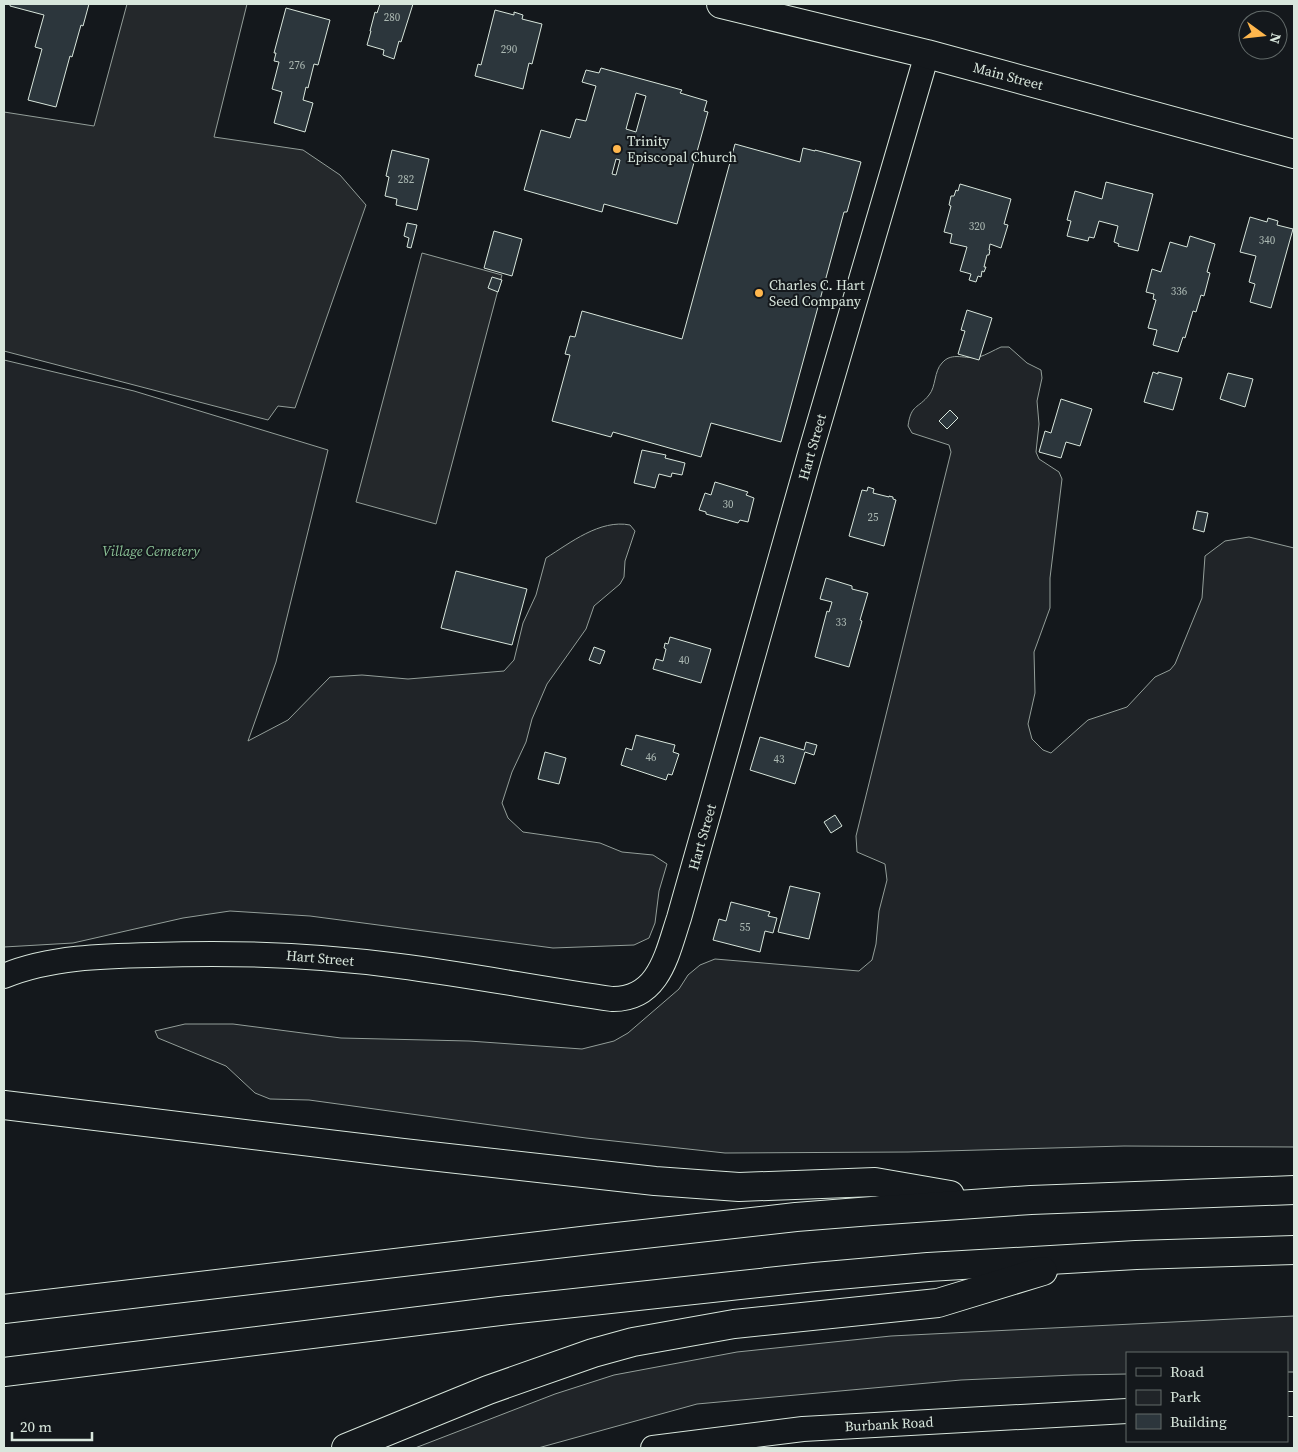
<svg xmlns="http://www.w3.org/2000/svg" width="1298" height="1452" viewBox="0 0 1298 1452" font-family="'Source Serif 4',serif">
	<rect width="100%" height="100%" fill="#14181c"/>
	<!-- green -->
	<g fill="#202428" stroke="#939e99">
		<path d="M 1001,347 L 1009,347 L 1027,363 L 1041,370 L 1042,378 L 1037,401 L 1039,424 L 1036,452 L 1039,459 L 1059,472 L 1062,479 L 1050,578 L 1050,608 L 1034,652 L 1035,693 L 1028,724 L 1032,739 L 1043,750 L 1051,753 L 1088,720 L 1127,707 L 1155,677 L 1170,670 L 1175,664 L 1202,598 L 1205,556 L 1225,541 L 1249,537 L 1294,548 L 1294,1147 L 1124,1146 L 908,1152 L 725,1153 L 586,1138 L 309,1100 L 270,1099 L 255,1093 L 226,1066 L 158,1038 L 155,1031 L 185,1024 L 233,1024 L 341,1038 L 469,1041 L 582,1049 L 614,1041 L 628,1033 L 679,989 L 688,975 L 700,965 L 715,959 L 859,971 L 872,960 L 876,944 L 879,911 L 887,880 L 885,864 L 857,852 L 856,836 L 951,452 L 949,445 L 912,433 L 908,426 C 911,404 918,409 929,395 C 936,387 934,371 942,363 C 952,351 966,360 979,357 C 986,355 994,350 1001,347 Z"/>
		<path d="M 4,360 L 134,391 L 328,450 L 276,662 L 248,741 L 288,720 L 330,677 L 362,675 L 408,679 L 504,671 L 514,660 L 523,623 L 536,595 L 546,558 C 570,543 600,519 630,525 L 635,531 L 625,561 L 624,577 L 620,584 L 594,606 L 586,629 L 547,684 L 532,719 L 526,742 L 512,772 L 502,803 L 508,818 L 523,832 L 600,843 L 622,852 L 653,855 L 667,864 L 659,891 L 655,923 L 649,938 L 634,945 L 553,948 L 310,916 L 230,911 L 183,918 L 73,943 L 4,947 Z"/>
		<path d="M 1294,1316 L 1294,1372 L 1287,1372 L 1287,1353 L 1127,1353 L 1127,1374 L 1074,1375 L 961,1380 L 697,1404 L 538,1448 L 415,1448 L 555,1394 L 614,1375 L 737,1352 L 891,1336 Z"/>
	</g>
	<!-- parking -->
	<g fill="#24282b" stroke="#939e99">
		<path d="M 127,4 L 247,4 L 214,137 L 303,150 L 340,175 L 366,205 L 295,408 L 278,406 L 268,420 L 4,351 L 4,112 L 94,126 Z"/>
		<path d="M 422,253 L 502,275 L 436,524 L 356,502 Z"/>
	</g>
	<!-- building -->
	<g fill="#2c363c" stroke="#d8e6dc" fill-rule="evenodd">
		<path d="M 10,4 L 89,4 L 83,26 L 81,25 L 72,57 L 70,56 L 56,107 L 28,100 L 42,49 L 35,47 L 44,15 L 10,6 Z"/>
		<path d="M 380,4 L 413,4 L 401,42 L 399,41 L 394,59 L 383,55 L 384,50 L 367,45 L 371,31 L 370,31 L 375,12 L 377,13 Z"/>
		<path d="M 286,8 L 330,20 L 318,65 L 314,64 L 308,88 L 306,87 L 303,100 L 313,103 L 305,132 L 274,123 L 282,92 L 272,89 L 279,62 L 274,61 L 276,53 L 274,53 Z"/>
		<path d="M 495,10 L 514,15 L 514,12 L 523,15 L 522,19 L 542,24 L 532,64 L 529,63 L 523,89 L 475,76 L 478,64 L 481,65 Z"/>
		<path d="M 601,68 L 682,90 L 680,93 L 707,101 L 704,111 L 708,112 L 677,224 L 604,204 L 602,212 L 524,190 L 541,130 L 570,138 L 576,119 L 586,121 L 596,86 L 582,82 L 586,70 L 599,73 ZM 636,93 L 646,96 L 636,132 L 626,129 ZM 616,159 L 620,160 L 616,175 L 612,174 Z"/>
		<path d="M 735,144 L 800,162 L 803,148 L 815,151 L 815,150 L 861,162 L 847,212 L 844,212 L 781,442 L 711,423 L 701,457 L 613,432 L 611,437 L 552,421 L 570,355 L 565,354 L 570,336 L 575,337 L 582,311 L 682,339 Z"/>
		<path d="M 392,150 L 429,159 L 417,210 L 396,205 L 397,199 L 385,196 L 389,177 L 386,176 Z"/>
		<path d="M 1106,182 L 1153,194 L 1138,251 L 1118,246 L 1119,244 L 1114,242 L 1118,226 L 1099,221 L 1094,238 L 1089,237 L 1088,241 L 1067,236 L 1071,221 L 1067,220 L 1075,191 L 1102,199 Z"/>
		<path d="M 960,184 L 1011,199 L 1004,224 L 1008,225 L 1001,248 L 990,244 L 989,250 L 990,250 L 989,255 L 987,255 L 984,267 L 986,267 L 984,272 L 982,271 L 981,277 L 978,276 L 976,282 L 969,280 L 971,274 L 960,271 L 967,247 L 950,243 L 952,234 L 944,232 L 951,206 L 949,205 L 951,196 L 954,196 L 956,190 L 958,191 Z"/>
		<path d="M 1250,217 L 1267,222 L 1268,218 L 1278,221 L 1277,225 L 1293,229 L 1271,308 L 1250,302 L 1255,284 L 1249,282 L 1256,256 L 1240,252 Z"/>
		<path d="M 407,223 L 417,225 L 411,248 L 407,247 L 409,238 L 404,236 Z"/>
		<path d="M 494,231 L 522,239 L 512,276 L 484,268 Z"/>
		<path d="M 1190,236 L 1215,244 L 1207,272 L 1210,273 L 1204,296 L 1201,295 L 1196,312 L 1193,311 L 1185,338 L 1183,337 L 1178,352 L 1153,345 L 1157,330 L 1148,328 L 1156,300 L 1153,299 L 1154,294 L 1146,292 L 1152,269 L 1161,272 L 1170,242 L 1187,247 Z"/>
		<path d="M 492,277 L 502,280 L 498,292 L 488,288 Z"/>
		<path d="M 967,310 L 992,318 L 979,360 L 958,354 L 965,331 L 961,330 Z"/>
		<path d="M 1153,372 L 1158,374 L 1158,372 L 1182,378 L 1173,410 L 1144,402 Z"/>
		<path d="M 1228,373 L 1253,379 L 1245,407 L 1220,399 Z"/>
		<path d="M 1061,399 L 1092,409 L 1080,446 L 1066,442 L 1061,458 L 1039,452 L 1045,431 L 1051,433 Z"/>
		<path d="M 950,410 L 958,418 L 947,429 L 939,421 Z"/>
		<path d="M 642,450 L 666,455 L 665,458 L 685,463 L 682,475 L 672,473 L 671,477 L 659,474 L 655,488 L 634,483 Z"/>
		<path d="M 715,482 L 748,492 L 746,495 L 754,498 L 748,522 L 740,520 L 738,523 L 706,514 L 706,512 L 699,510 L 705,493 L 711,495 Z"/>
		<path d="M 868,487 L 874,489 L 873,493 L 889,497 L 889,496 L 893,497 L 893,499 L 896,500 L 884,546 L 849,536 L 862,490 L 867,491 Z"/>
		<path d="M 1197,511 L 1208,513 L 1204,532 L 1193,529 Z"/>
		<path d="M 456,571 L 527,589 L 512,645 L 441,628 Z"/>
		<path d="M 826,578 L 852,586 L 852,589 L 868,593 L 860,620 L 862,621 L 849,667 L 815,657 L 827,611 L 829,612 L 832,602 L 820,599 Z"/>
		<path d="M 670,637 L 711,649 L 701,683 L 653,669 L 656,659 L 663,661 L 666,649 L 664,648 L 665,643 L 668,644 Z"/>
		<path d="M 594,647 L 605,651 L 600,664 L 589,660 Z"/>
		<path d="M 636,735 L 675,745 L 673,752 L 679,754 L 672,775 L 668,774 L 666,780 L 621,765 L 626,748 L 632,750 Z"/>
		<path d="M 760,737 L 804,750 L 806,742 L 817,745 L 814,755 L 805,752 L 795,784 L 750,770 Z"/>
		<path d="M 545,752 L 566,758 L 559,784 L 538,779 Z"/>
		<path d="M 835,815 L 842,826 L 831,833 L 824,822 Z"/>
		<path d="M 790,886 L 820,893 L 809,939 L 778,932 Z"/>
		<path d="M 731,902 L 770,912 L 768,916 L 777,918 L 773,933 L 765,931 L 760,952 L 713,940 L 719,919 L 726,921 Z"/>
	</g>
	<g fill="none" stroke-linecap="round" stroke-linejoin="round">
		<!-- street casing -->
		<g stroke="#d8e6dc" stroke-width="26">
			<g id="street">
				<path d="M 4,976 C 50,957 104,956 153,955 C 235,952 317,955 399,966 C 470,975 541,989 612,999 C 659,1000 667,954 679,918 L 810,454 L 927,54"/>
				<path d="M 1287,1404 L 1294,1404"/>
				<path d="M 653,1448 L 803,1429 L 1127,1411"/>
			</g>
		</g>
		<!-- secondary casing -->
		<g stroke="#d8e6dc" stroke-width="30">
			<path id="secondary" d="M 721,4 L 927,54 L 1294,154"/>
		</g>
		<!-- highway casing -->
		<g stroke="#d8e6dc" stroke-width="30">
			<g id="highway">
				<path d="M 4,1105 L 403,1153 L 655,1181 L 739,1187 L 875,1182 L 950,1195"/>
				<path d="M 4,1309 L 590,1240 L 796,1217 L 872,1211 L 1031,1200 L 1294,1190"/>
				<path d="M 4,1372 L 508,1310 L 815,1277 L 928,1267 L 1136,1255 L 1294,1250"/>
				<path d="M 346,1448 L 488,1390 L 593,1353 L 633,1342 L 734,1324 L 938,1303 L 1043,1271"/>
			</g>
		</g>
		<!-- street -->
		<use href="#street" stroke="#14181c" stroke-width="24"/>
		<!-- secondary -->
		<use href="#secondary" stroke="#14181c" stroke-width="28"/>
		<!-- highway -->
		<use href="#highway" stroke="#14181c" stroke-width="28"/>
	</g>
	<!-- markers -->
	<g fill="#ffb74d" stroke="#14181c" stroke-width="2">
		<circle cx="617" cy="149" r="5"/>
		<circle cx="759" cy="293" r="5"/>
	</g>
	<g text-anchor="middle" stroke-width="4" stroke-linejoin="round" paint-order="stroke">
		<!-- number labels -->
		<g font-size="11" fill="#adbab4">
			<text x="392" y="21">280</text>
			<text x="509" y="53">290</text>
			<text x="297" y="69">276</text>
			<text x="406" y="183">282</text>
			<text x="977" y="230">320</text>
			<text x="1267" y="244">340</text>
			<text x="1179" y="295">336</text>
			<text x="728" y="508">30</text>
			<text x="873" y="521">25</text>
			<text x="841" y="626">33</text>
			<text x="684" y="664">40</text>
			<text x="651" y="761">46</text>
			<text x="779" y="763">43</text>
			<text x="745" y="931">55</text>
		</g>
		<!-- street labels -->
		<g font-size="14" fill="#d8e6dc" stroke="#14181c">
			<text transform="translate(1008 76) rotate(15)" y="5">Main Street</text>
			<text transform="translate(812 447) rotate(-74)" y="5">Hart Street</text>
			<text transform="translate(702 837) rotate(-74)" y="5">Hart Street</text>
			<text transform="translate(320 958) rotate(5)" y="5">Hart Street</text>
			<text transform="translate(889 1424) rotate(-3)" y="5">Burbank Road</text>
		</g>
		<!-- poi labels -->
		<g font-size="14" fill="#d8e6dc" stroke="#14181c" text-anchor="start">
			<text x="627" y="146">Trinity<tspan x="627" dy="16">Episcopal Church</tspan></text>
			<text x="769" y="290">Charles C. Hart<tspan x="769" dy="16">Seed Company</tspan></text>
		</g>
		<!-- park labels -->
		<g font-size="14" font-style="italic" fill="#8ac095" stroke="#14181c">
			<text x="151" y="556">Village Cemetery</text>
		</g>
	</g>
	<!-- border -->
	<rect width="1298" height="1452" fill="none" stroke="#d8e6dc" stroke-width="10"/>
	<!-- legend -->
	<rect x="1126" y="1352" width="162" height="90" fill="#14181c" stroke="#626a69"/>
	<rect x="1136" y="1368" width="25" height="8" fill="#14181c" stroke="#626a69"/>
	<text x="1170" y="1377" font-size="15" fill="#d8e6dc">Road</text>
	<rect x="1136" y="1390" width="25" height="15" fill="#202428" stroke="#626a69"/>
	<text x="1170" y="1402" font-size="15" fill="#d8e6dc">Park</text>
	<rect x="1136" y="1414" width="25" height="15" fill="#2c363c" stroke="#626a69"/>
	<text x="1170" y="1427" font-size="15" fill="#d8e6dc">Building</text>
	<!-- north arrow -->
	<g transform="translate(1263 35) rotate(105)"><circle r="24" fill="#14181c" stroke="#626a69"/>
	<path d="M0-4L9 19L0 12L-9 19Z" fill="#ffb74d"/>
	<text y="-8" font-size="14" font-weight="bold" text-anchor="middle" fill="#d8e6dc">N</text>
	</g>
	<!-- scale -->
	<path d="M12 1432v8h80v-8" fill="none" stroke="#d8e6dc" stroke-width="2.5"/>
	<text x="20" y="1432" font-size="15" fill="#d8e6dc" stroke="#14181c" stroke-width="4" paint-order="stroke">20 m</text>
</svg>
